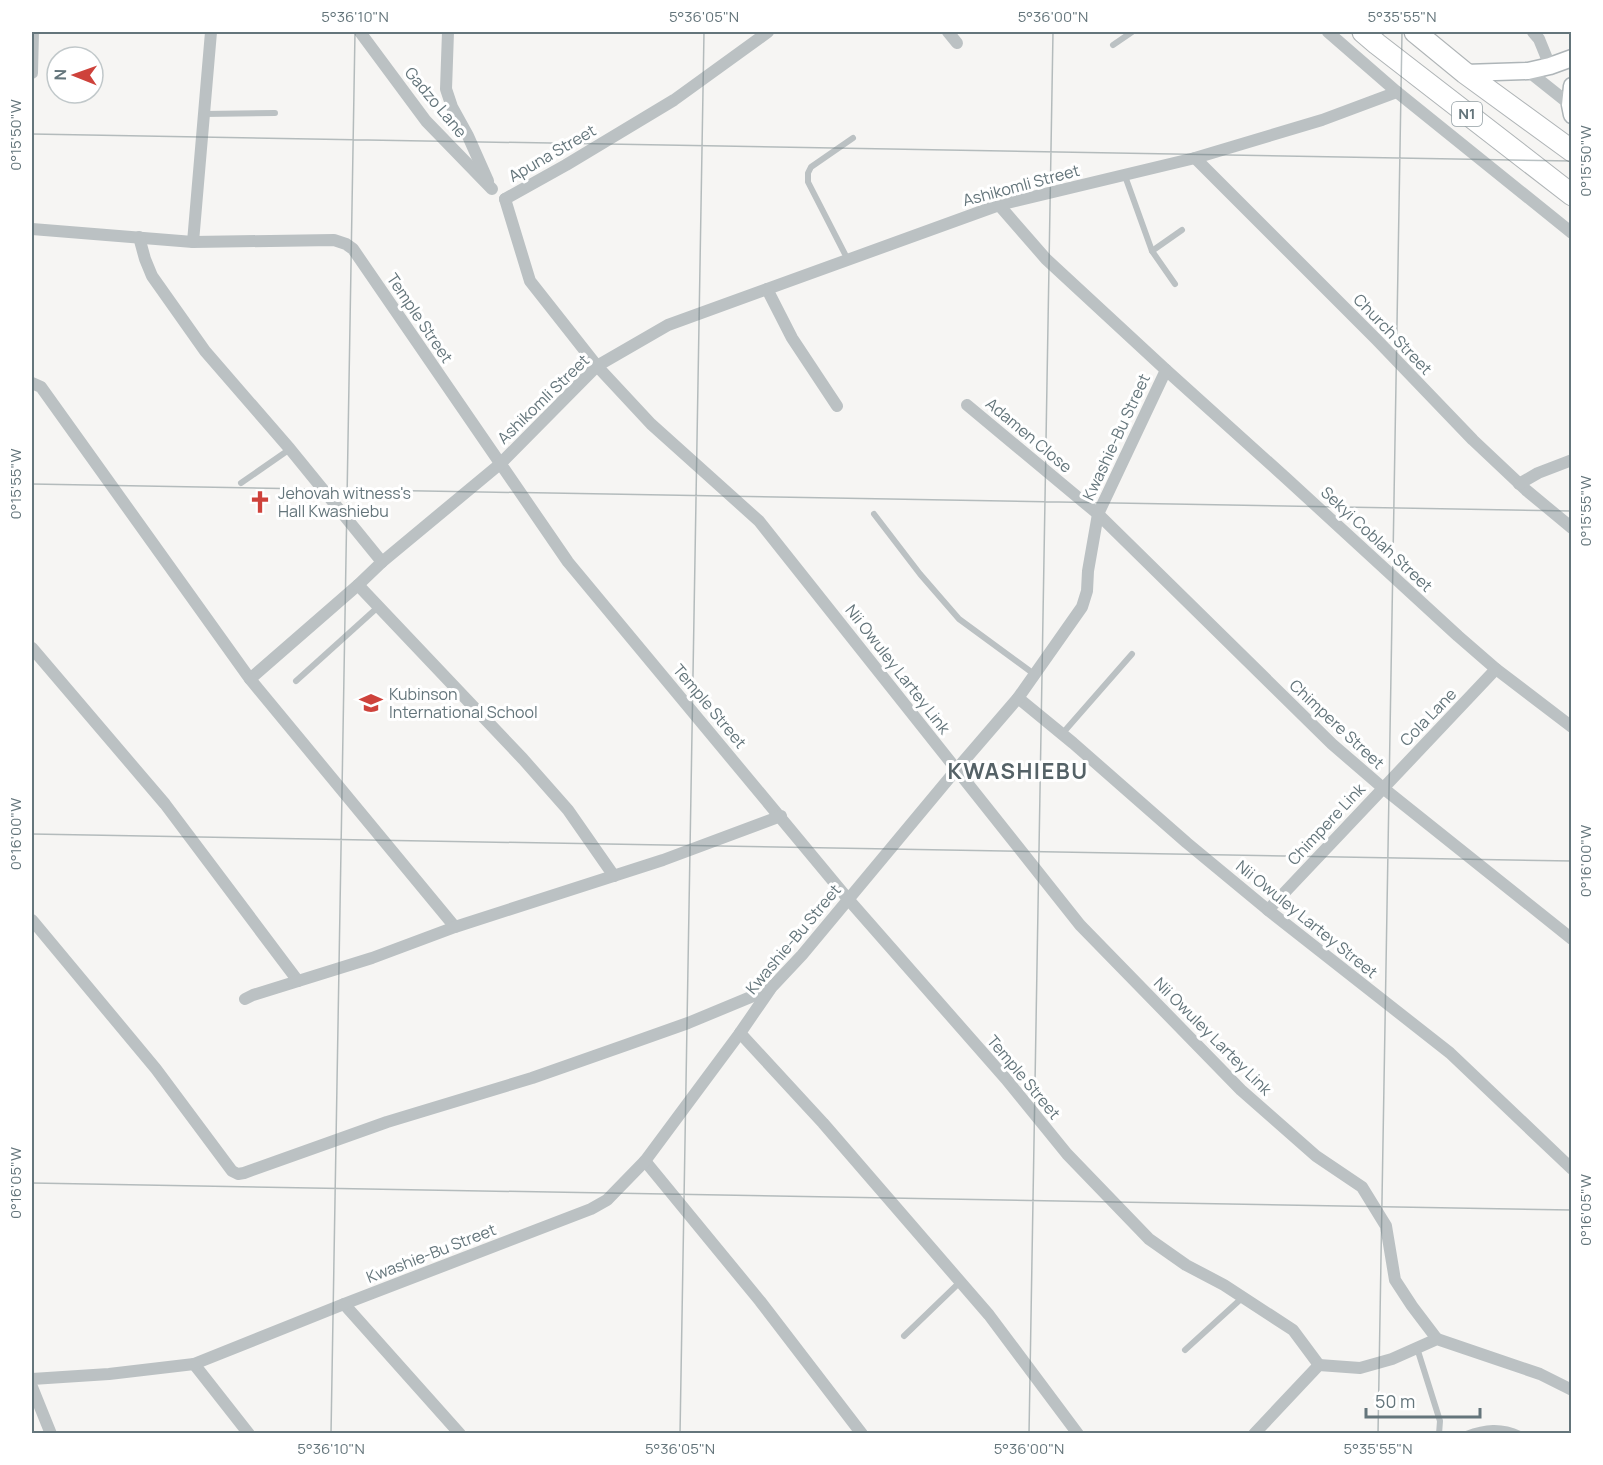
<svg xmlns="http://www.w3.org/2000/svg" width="1603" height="1465" viewBox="0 0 1603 1465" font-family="Manrope,sans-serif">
	<rect width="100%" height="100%" fill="#f6f5f3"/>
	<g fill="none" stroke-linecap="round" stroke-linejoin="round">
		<!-- secondary casing -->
		<g stroke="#aeb5b8" stroke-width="19">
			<g id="secondary">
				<path d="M 1465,73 L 1528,71 L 1550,66 L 1572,58"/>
				<path d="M 1572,86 L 1570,105 L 1572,115"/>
			</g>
		</g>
		<!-- highway casing -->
		<g stroke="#afb4b6" stroke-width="23">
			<g id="highway">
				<path d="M 1363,32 L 1377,44 L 1572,195"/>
				<path d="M 1415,32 L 1465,73 L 1572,151"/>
			</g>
		</g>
		<!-- lane -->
		<g stroke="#bbc1c3" stroke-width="6">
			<path d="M 1113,45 L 1132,32"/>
			<path d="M 204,114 L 275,113"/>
			<path d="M 1125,176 L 1152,251 L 1175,284"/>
			<path d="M 1152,251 L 1182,230"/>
			<path d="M 848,260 L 808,182 L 808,173 L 811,167 L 853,138"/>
			<path d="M 241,483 L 290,449"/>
			<path d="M 874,514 L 920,574 L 959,619 L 1034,674"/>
			<path d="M 296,681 L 378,607"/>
			<path d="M 1062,734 L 1132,654"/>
			<path d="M 904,1336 L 960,1282"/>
			<path d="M 1417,1348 L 1440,1421 L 1439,1434"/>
			<path d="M 1185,1350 L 1242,1298"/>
			<path d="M 1466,1434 C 1485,1427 1501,1425 1520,1434"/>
		</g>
		<!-- street -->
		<g stroke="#bbc1c3" stroke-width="12">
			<path d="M 360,32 L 426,121 L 492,189"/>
			<path d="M 448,32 L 446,89 L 452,107 L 468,136 L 488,181"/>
			<path d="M 948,32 L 957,43"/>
			<path d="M 1328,32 L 1397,92 L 1572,233"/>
			<path d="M 1533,32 L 1539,39 L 1550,66"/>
			<path d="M 1528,71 L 1572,106"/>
			<path d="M 32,73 L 33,32"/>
			<path d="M 1195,158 L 1376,339 L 1473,440 L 1526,490 L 1572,528"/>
			<path d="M 505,199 L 530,281 L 597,366 L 651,424 L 759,521 L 1080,925 L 1241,1090 L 1316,1156 L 1362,1187 L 1386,1226 L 1395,1280 L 1412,1306 L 1437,1339"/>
			<path d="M 505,199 L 566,165 L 674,100 L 768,32"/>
			<path d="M 999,205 L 1046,259 L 1166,370 L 1287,479 L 1458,636 L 1496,669 L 1572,727"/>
			<path d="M 32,229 L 193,242 L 334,240 L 346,244 L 353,249 L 568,562 L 848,899 L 1006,1079 L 1067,1154 L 1149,1239 L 1186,1265 L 1224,1285 L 1293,1330 L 1319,1365"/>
			<path d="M 139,237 L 145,259 L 152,276 L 205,351 L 290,449 L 382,562"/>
			<path d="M 193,242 L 211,32"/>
			<path d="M 767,289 L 792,338 L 837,406"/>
			<path d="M 32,383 L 41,387 L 250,679 L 358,585 L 382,562 L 500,464 L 597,366 L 668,325 L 999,205 L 1195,158 L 1322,120 L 1397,92"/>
			<path d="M 967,405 L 1098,514 L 1332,744 L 1383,788 L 1572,939"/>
			<path d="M 1519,484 L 1538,473 L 1572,460"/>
			<path d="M 358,585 L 523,759 L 568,810 L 614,876"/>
			<path d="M 32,648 L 165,804 L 298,981"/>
			<path d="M 250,679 L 455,927"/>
			<path d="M 1018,698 L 1073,743 L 1187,843 L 1268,910 L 1450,1053 L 1572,1169"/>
			<path d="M 1268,910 L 1496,669"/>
			<path d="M 32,920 L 156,1069 L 232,1171 L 238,1174 L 244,1173 L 387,1122 L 532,1078 L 626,1045 L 688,1023 L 770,989"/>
			<path d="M 245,999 L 253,995 L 372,958 L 455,927 L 663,860 L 781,816"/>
			<path d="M 740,1033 L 823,1123 L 989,1315 L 1078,1434"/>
			<path d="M 645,1161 L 760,1301 L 862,1434"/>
			<path d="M 344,1304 L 460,1434"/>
			<path d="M 194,1364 L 249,1434"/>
			<path d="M 32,1379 L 109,1374 L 194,1364 L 344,1304 L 591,1209 L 607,1200 L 645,1161 L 740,1033 L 771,988 L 802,955 L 956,770 L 1018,698 L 1082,607 L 1087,591 L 1088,571 L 1098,514 L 1166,370"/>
			<path d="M 32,1387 L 51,1434"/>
			<path d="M 1254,1434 L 1319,1365 L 1360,1368 L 1392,1359 L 1437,1339 L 1540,1374 L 1572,1390"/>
		</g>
		<!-- secondary -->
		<use href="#secondary" stroke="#fff" stroke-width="16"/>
		<!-- highway -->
		<use href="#highway" stroke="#fff" stroke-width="21"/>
	</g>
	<!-- ticks -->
	<path fill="none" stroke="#64757b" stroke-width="1.5" stroke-opacity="0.45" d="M 32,134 L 1572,161M 32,484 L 1572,511M 32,834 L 1572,861M 32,1183 L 1572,1210M 331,1434 L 355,32M 680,1434 L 704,32M 1029,1434 L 1053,32M 1378,1434 L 1402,32"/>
	<!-- icons -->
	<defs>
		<g id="church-bare" transform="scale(1.8)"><path d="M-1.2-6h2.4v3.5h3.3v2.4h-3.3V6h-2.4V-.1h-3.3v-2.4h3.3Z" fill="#ce423b" stroke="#fff" stroke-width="2.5" paint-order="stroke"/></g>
		<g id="school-bare" transform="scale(1.8)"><path d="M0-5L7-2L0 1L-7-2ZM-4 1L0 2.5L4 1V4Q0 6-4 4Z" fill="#ce423b" stroke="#fff" stroke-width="2.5" paint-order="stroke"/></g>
	</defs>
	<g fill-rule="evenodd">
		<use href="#church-bare" x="260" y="502"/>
		<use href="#school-bare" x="371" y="703"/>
	</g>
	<g text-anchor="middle" stroke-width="6" stroke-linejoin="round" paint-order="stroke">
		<!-- shield labels -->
		<rect fill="#fff" stroke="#929ea3" stroke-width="1.5" x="1452" y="102" width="30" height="24" rx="4.5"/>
		<g font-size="15" font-weight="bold" fill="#64757b">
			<text x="1467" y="119">N1</text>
		</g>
		<!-- street labels -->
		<g font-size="16" fill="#64757b" stroke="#fff">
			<text transform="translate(436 102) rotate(50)" y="6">Gadzo Lane</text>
			<text transform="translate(552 153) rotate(-30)" y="6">Apuna Street</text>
			<text transform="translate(1021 185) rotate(-15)" y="6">Ashikomli Street</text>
			<text transform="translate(420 318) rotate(56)" y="6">Temple Street</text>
			<text transform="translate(1393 334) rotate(46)" y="6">Church Street</text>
			<text transform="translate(543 399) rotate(-44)" y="6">Ashikomli Street</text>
			<text transform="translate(1029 435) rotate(40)" y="6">Adamen Close</text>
			<text transform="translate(1116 437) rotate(-65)" y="6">Kwashie-Bu Street</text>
			<text transform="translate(1377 539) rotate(43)" y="6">Sekyi Coblah Street</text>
			<text transform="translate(898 669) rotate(52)" y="6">Nii Owuley Lartey Link</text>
			<text transform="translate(710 706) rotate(50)" y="6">Temple Street</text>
			<text transform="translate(1428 717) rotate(-46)" y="6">Cola Lane</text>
			<text transform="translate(1337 724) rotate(43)" y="6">Chimpere Street</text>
			<text transform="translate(1326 824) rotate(-47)" y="6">Chimpere Link</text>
			<text transform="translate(1307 919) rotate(39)" y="6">Nii Owuley Lartey Street</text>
			<text transform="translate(793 939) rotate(-50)" y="6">Kwashie-Bu Street</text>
			<text transform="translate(1213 1036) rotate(45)" y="6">Nii Owuley Lartey Link</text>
			<text transform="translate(1024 1077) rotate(50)" y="6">Temple Street</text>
			<text transform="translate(431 1253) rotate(-21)" y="6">Kwashie-Bu Street</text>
		</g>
		<!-- poi labels -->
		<g font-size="16" fill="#64757b" stroke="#fff" text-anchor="start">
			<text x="278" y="499">Jehovah witness's<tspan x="278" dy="18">Hall Kwashiebu</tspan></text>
			<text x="389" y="700">Kubinson<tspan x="389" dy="18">International School</tspan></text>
		</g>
		<!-- district labels -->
		<g font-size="22" font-weight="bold" letter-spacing="1.5" fill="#556267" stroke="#fff">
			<text x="1018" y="779">KWASHIEBU</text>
		</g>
	</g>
	<!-- border -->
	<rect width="1603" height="1465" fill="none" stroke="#ffffff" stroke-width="66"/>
	<!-- north arrow -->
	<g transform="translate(75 75) rotate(271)"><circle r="28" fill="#ffffff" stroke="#c1c8ca" stroke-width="1.5"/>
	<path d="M0-4.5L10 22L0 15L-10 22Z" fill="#ce423b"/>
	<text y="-9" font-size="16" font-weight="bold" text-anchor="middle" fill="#64757b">N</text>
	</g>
	<!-- scale -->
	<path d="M1366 1408v9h114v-9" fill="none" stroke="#64757b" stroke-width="3"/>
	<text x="1375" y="1408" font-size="18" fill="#64757b" stroke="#ffffff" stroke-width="4.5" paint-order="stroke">50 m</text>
	<rect x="33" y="33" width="1537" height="1399" fill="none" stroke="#64757b" stroke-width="2"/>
	<g font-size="15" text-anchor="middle" fill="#64757b">
		<text x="355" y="22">5°36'10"N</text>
		<text x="704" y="22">5°36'05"N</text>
		<text x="1053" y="22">5°36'00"N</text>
		<text x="1402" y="22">5°35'55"N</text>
		<text transform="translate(16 135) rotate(-90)" y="5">0°15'50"W</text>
		<text transform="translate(1586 161) rotate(-90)" y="5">0°15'50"W</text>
		<text transform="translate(16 484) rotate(-90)" y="5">0°15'55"W</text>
		<text transform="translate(1586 511) rotate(-90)" y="5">0°15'55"W</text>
		<text transform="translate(16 834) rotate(-90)" y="5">0°16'00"W</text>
		<text transform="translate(1586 861) rotate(-90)" y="5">0°16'00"W</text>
		<text transform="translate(16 1183) rotate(-90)" y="5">0°16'05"W</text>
		<text transform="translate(1586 1210) rotate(-90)" y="5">0°16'05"W</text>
		<text x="331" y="1454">5°36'10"N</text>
		<text x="680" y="1454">5°36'05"N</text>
		<text x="1029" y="1454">5°36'00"N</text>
		<text x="1378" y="1454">5°35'55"N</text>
	</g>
</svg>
